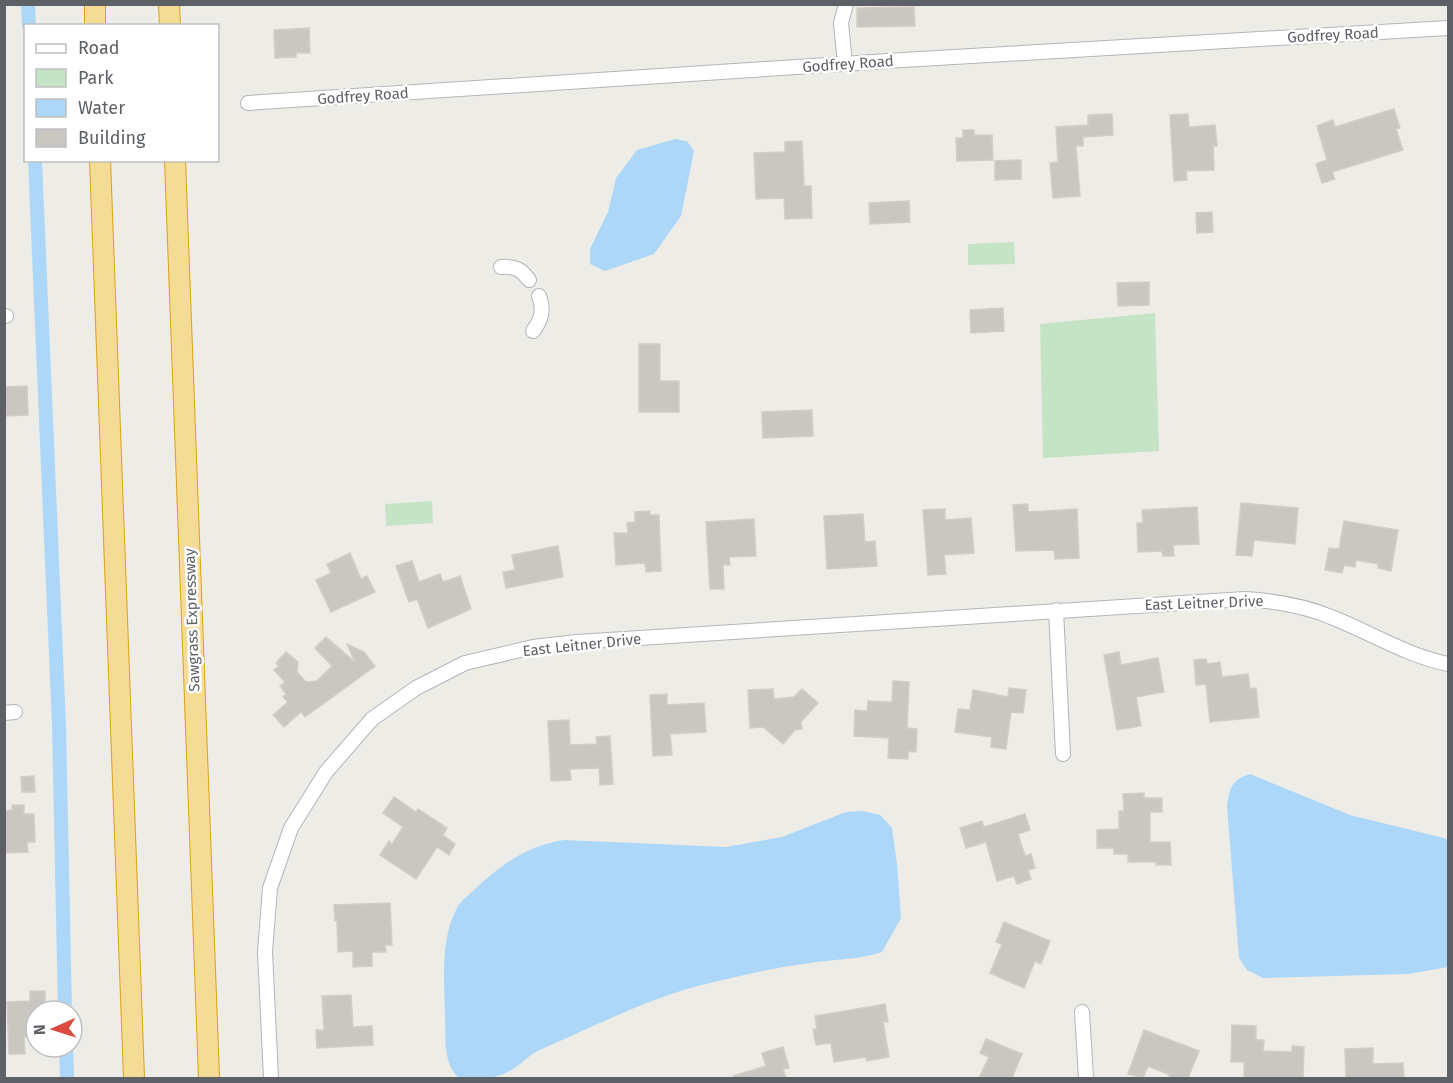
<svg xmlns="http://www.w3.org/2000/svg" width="1453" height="1083" viewBox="0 0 1453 1083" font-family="'Fira Sans',sans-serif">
	<rect width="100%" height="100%" fill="#eeece6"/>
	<!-- green -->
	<g fill="#c5e4c5">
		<path d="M 1014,242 L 1015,264 L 968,265 L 968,244 Z"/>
		<path d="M 1155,313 L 1159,451 L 1043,458 L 1040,324 Z"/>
		<path d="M 432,501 L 433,523 L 386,526 L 385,504 Z"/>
	</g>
	<!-- water -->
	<g fill="#add7f8">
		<path d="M 675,139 L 687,141 L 694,151 L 681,216 L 654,254 L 605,271 L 590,264 L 590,249 L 608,212 L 616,178 L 637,150 Z"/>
		<path d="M 1250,774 L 1350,815 L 1448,839 L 1448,967 L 1408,974 L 1263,978 L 1247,970 L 1239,958 L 1227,806 C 1230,788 1231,780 1250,774 Z"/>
		<path d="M 863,811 L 880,815 L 892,828 L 897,864 L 901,918 L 882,952 C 859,960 834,959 810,963 C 772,968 732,977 694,987 C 644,1001 590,1028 542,1049 C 532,1053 524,1061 516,1067 C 498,1080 481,1079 459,1078 C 442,1063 446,1035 445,1014 C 444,979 440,938 458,906 C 462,900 469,895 474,890 C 502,864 526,846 564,840 L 726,847 L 782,837 L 846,812 Z"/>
	</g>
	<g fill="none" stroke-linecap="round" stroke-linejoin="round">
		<!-- canal -->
		<g stroke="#add7f8" stroke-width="14">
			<path d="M 28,4 L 29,26"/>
			<path d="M 35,160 L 59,726 L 65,1011"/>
			<path d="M 66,1047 L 67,1078"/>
		</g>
	</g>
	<!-- building -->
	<g fill="#cac7c2" stroke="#d3cec5" stroke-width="1.5">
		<path d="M 914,7 L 915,26 L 857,27 L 857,8 Z"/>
		<path d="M 309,28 L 310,53 L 296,53 L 296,57 L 275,58 L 274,30 Z"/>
		<path d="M 1394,109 L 1400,128 L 1396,129 L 1403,150 L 1332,172 L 1335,179 L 1322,183 L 1316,164 L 1327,160 L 1317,126 L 1333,120 L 1335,127 Z"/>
		<path d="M 1112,114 L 1113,135 L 1083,137 L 1083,146 L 1076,146 L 1080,196 L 1053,198 L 1050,163 L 1058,162 L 1056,127 L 1088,125 L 1088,115 Z"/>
		<path d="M 1188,114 L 1189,127 L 1215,125 L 1217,146 L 1213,146 L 1214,170 L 1186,171 L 1187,180 L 1174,181 L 1170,115 Z"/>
		<path d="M 963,130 L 974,130 L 974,135 L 992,135 L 993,160 L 957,161 L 956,138 L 963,138 Z"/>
		<path d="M 802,141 L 804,186 L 811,186 L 812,218 L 785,219 L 784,198 L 756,199 L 754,153 L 785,152 L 785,142 Z"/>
		<path d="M 1021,160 L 1021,179 L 995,180 L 995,161 Z"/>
		<path d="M 909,201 L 910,222 L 870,224 L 869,203 Z"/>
		<path d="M 1212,212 L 1213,232 L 1197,233 L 1196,213 Z"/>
		<path d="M 1149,282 L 1149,305 L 1118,306 L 1117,283 Z"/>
		<path d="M 1003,308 L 1004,331 L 971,333 L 970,310 Z"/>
		<path d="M 639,344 L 660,344 L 660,381 L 679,381 L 679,412 L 639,412 Z"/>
		<path d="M 27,386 L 28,415 L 4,416 L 4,387 Z"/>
		<path d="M 812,410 L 813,436 L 763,438 L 762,412 Z"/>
		<path d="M 1241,503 L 1298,508 L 1295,544 L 1254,540 L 1252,556 L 1236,555 Z"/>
		<path d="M 1028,504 L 1028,512 L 1077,509 L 1079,558 L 1055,559 L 1054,550 L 1016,551 L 1013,505 Z"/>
		<path d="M 1197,507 L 1199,544 L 1173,545 L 1174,556 L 1163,556 L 1162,551 L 1138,552 L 1137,523 L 1143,523 L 1142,510 Z"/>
		<path d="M 945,509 L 945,520 L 971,518 L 974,553 L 944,555 L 946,574 L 928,575 L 923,510 Z"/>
		<path d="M 650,511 L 650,515 L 659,515 L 661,571 L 646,572 L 645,563 L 616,565 L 614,533 L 628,533 L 627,523 L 635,522 L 635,512 Z"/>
		<path d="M 863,514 L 865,542 L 875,541 L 877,566 L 827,569 L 824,516 Z"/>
		<path d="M 754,519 L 756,556 L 729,557 L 730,565 L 723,565 L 724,589 L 710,589 L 706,522 Z"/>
		<path d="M 1344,521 L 1398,530 L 1391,571 L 1378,568 L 1378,564 L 1356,560 L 1355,567 L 1344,565 L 1342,573 L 1325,570 L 1329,548 L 1339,549 Z"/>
		<path d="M 558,546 L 563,577 L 506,588 L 503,572 L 515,570 L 512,555 Z"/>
		<path d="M 350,553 L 361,579 L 367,576 L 375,592 L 331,612 L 316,580 L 331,573 L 327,564 Z"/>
		<path d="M 412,561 L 419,582 L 440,574 L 443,582 L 460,576 L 471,609 L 428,628 L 417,599 L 409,602 L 396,566 Z"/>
		<path d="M 326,637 L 355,662 L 347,644 L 364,652 L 375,666 L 305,717 L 301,712 L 284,727 L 273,715 L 288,702 L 283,697 L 286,694 L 280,686 L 285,682 L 274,670 L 279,666 L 276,663 L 286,652 L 298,662 L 297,672 L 306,682 L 317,681 L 332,666 L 315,648 Z"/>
		<path d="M 1119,652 L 1121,665 L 1158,658 L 1164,692 L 1136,697 L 1141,726 L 1117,730 L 1104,655 Z"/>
		<path d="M 1206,659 L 1207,664 L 1220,662 L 1222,677 L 1248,674 L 1250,689 L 1256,688 L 1259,717 L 1210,722 L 1206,684 L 1196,685 L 1194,660 Z"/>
		<path d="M 893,681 L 909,682 L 907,728 L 917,729 L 916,752 L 908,751 L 908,759 L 888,758 L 889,738 L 854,736 L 855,710 L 867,711 L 868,701 L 892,702 Z"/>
		<path d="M 1009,688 L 1026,690 L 1023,713 L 1011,712 L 1006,749 L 991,747 L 992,737 L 955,732 L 958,709 L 970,710 L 973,690 L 1008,697 Z"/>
		<path d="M 773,689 L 774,699 L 794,697 L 802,689 L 818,703 L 801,722 L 802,729 L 795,730 L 783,744 L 763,727 L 750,728 L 748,690 Z"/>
		<path d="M 667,694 L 667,705 L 704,703 L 706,732 L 670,734 L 672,755 L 653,756 L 650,695 Z"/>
		<path d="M 569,720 L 570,745 L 597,744 L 596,737 L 610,736 L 613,784 L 600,785 L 599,768 L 570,769 L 571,780 L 551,781 L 548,721 Z"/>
		<path d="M 34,776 L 35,792 L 22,792 L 21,777 Z"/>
		<path d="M 1144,793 L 1144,798 L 1162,798 L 1162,812 L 1150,812 L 1150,842 L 1170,842 L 1171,865 L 1156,865 L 1156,862 L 1128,862 L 1128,854 L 1114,854 L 1114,848 L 1097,848 L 1097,830 L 1119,829 L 1119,811 L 1124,811 L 1123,794 Z"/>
		<path d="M 394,797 L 416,812 L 418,809 L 447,828 L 443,835 L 455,844 L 449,855 L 437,847 L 416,879 L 380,855 L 389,841 L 392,844 L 403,827 L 383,813 Z"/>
		<path d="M 12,805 L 24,805 L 24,814 L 34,814 L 35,842 L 27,842 L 28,852 L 4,853 L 4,811 L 12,810 Z"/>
		<path d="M 1025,814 L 1030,830 L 1018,834 L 1025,856 L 1031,854 L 1035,868 L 1028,870 L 1031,879 L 1017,884 L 1014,876 L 997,881 L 986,842 L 966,848 L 960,828 L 982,821 L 984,827 Z"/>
		<path d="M 390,903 L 392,945 L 385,945 L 386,952 L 372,952 L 372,966 L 353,967 L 353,951 L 338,952 L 337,921 L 335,921 L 334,905 Z"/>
		<path d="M 1004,922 L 1050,941 L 1041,964 L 1035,961 L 1024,988 L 990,973 L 1002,944 L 996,942 Z"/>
		<path d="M 30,991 L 45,991 L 45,1011 L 36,1011 L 36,1030 L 33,1031 L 33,1036 L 24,1037 L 25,1054 L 9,1054 L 7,1002 L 30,1001 Z"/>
		<path d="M 351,995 L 353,1027 L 372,1026 L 373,1045 L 317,1048 L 316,1030 L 324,1030 L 322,996 Z"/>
		<path d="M 885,1004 L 888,1022 L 883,1022 L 889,1057 L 867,1061 L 866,1057 L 834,1062 L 831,1043 L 816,1045 L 813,1029 L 817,1029 L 815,1016 Z"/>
		<path d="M 1232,1025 L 1256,1026 L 1256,1040 L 1264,1040 L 1263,1051 L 1292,1052 L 1292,1046 L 1304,1047 L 1303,1078 L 1244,1078 L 1244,1062 L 1231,1062 Z"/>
		<path d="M 1144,1030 L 1199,1051 L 1188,1078 L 1169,1078 L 1170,1075 L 1148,1066 L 1143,1078 L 1128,1074 Z"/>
		<path d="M 986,1039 L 1022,1054 L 1012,1078 L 979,1078 L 989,1057 L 980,1053 Z"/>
		<path d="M 783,1047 L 789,1068 L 783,1069 L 786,1078 L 734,1078 L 733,1076 L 766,1066 L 762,1053 Z"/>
		<path d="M 1373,1048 L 1373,1064 L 1403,1063 L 1404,1078 L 1346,1078 L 1345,1049 Z"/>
	</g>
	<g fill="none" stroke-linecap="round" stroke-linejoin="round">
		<!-- minor casing -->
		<g stroke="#b3b6b9" stroke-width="16">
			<g id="minor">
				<path d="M 845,64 L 841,23 L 846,4"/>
				<path d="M 248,103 L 903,60 L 1448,28"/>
				<path d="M 501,267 C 515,266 521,269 529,280"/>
				<path d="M 4,316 L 6,316"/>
				<path d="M 533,331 C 542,319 544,310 539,296"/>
				<path d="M 1056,610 L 1063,754"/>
				<path d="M 4,713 L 15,712"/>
				<path d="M 1082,1012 L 1086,1078"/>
				<path d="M 271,1078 L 265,952 L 270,888 L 291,828 L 326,772 L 372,719 L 416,688 L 465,663 L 533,647 L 577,642 L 1245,599 C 1275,601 1303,605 1331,617 C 1372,633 1405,655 1448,664"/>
			</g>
		</g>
		<!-- highway casing -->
		<g stroke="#e0a014" stroke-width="22">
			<g id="highway">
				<path d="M 95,4 L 95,26"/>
				<path d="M 169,4 L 170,26"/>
				<path d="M 100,160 L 134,1078"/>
				<path d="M 175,160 L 209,1078"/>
			</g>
		</g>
		<!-- minor -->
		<use href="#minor" stroke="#fff" stroke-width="14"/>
		<!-- highway -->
		<use href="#highway" stroke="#f4dc97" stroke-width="20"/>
	</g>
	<g text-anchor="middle" stroke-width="5" stroke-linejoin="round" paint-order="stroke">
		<!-- street labels -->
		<g font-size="15" fill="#5d6165" stroke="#fff">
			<text transform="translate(1333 35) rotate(-3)" y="5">Godfrey Road</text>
			<text transform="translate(848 64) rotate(-4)" y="5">Godfrey Road</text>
			<text transform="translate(363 96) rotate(-4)" y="5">Godfrey Road</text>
			<text transform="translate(1204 603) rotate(-2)" y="5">East Leitner Drive</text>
			<text transform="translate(192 620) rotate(-92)" y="5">Sawgrass Expressway</text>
			<text transform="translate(582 645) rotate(-6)" y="5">East Leitner Drive</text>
		</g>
	</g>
	<!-- border -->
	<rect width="1453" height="1083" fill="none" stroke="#5d6165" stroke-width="12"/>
	<!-- legend -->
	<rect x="24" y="24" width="195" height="138" fill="#ffffff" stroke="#bec0c1" stroke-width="1.5"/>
	<rect x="36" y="44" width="30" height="9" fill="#ffffff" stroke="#bec0c1" stroke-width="1.5"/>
	<text x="78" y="54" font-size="18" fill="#5d6165">Road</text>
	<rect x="36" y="69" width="30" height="18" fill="#c5e4c5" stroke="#bec0c1" stroke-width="1.5"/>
	<text x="78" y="84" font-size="18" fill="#5d6165">Park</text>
	<rect x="36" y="99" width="30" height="18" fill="#add7f8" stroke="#bec0c1" stroke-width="1.5"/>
	<text x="78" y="114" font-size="18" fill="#5d6165">Water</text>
	<rect x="36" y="129" width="30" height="18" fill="#cac7c2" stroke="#bec0c1" stroke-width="1.5"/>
	<text x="78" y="144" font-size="18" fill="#5d6165">Building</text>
	<!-- north arrow -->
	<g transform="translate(54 1029) rotate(267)"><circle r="28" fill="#ffffff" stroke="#bec0c1" stroke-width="1.5"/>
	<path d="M0-4.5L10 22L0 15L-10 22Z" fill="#da4c40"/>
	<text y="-9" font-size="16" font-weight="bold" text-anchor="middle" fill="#5d6165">N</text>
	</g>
</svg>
